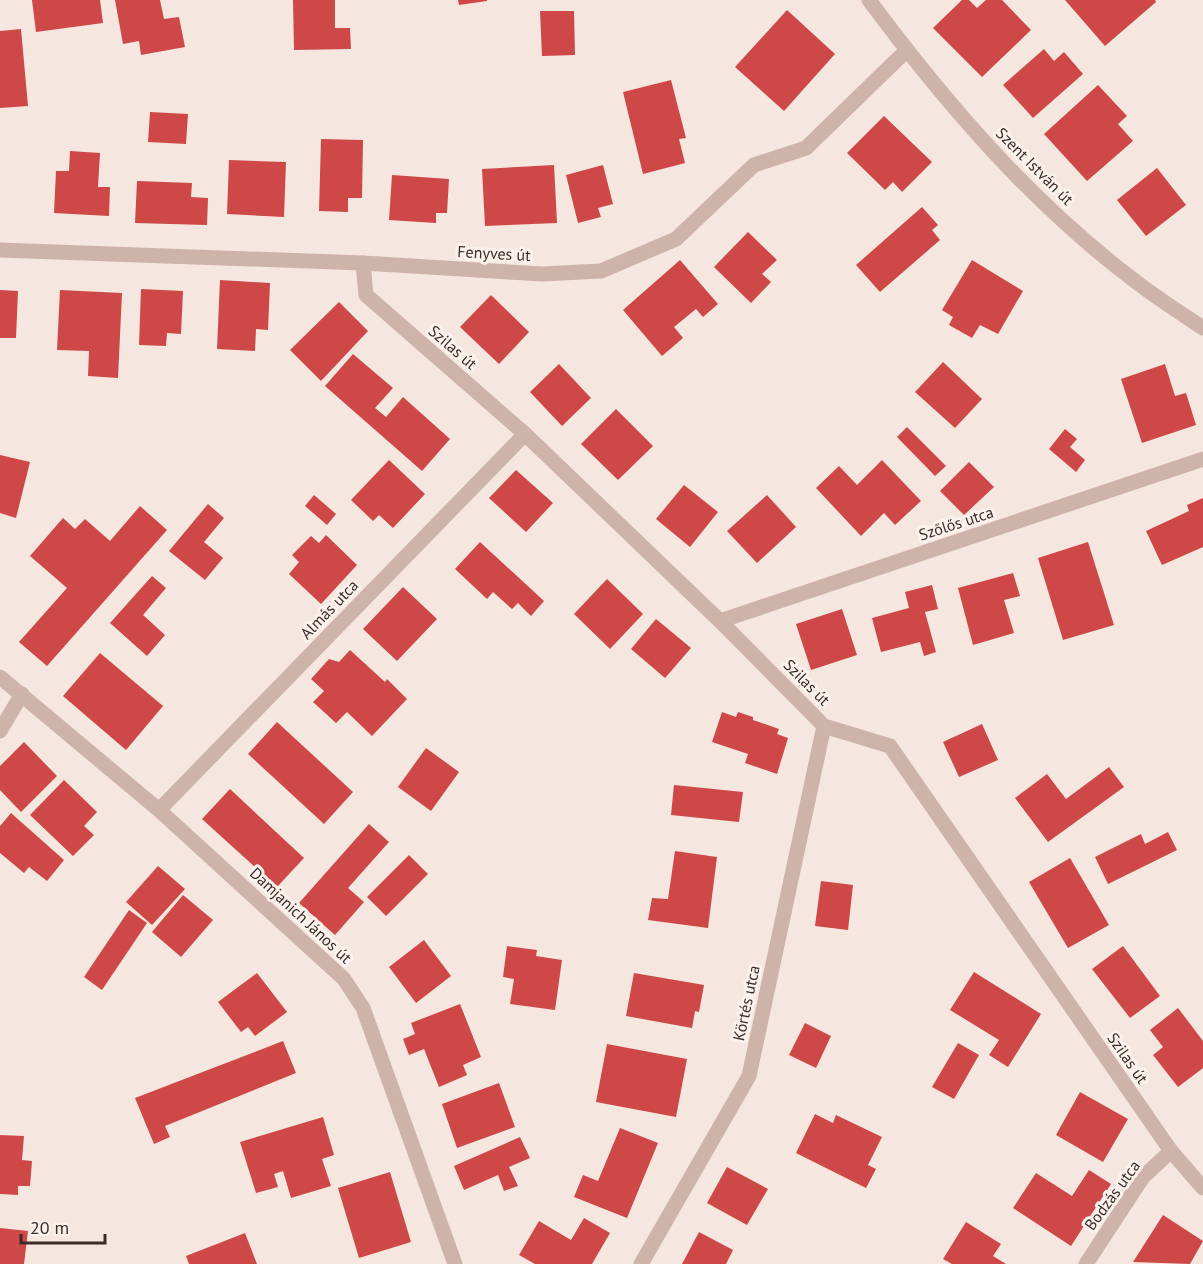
<svg xmlns="http://www.w3.org/2000/svg" width="1203" height="1264" viewBox="0 0 1203 1264" font-family="'PT Sans',sans-serif">
	<rect width="100%" height="100%" fill="#f5e6e0"/>
	<!-- building -->
	<g fill="#cd4846">
		<path d="M 32,0 L 100,0 L 103,23 L 36,32 Z"/>
		<path d="M 115,0 L 160,0 L 164,19 L 179,17 L 185,47 L 141,55 L 139,41 L 123,44 Z"/>
		<path d="M 293,0 L 335,0 L 335,28 L 350,28 L 351,49 L 294,50 Z"/>
		<path d="M 458,0 L 487,0 L 487,1 L 459,5 Z"/>
		<path d="M 962,0 L 969,0 L 977,8 L 986,0 L 1002,0 L 1031,30 L 982,77 L 933,28 Z"/>
		<path d="M 1065,0 L 1155,0 L 1156,2 L 1105,46 Z"/>
		<path d="M 787,10 L 835,54 L 784,111 L 735,67 Z"/>
		<path d="M 540,11 L 574,11 L 575,55 L 542,56 Z"/>
		<path d="M 21,29 L 28,106 L 0,108 L 0,31 Z"/>
		<path d="M 1044,49 L 1054,61 L 1064,52 L 1083,74 L 1033,118 L 1003,85 Z"/>
		<path d="M 671,80 L 686,138 L 679,139 L 685,163 L 643,174 L 623,92 Z"/>
		<path d="M 1098,85 L 1127,116 L 1118,124 L 1133,141 L 1087,181 L 1044,134 Z"/>
		<path d="M 150,112 L 188,114 L 186,144 L 148,142 Z"/>
		<path d="M 884,116 L 932,162 L 902,192 L 893,182 L 885,190 L 847,153 Z"/>
		<path d="M 321,139 L 363,140 L 362,198 L 348,198 L 348,212 L 319,211 Z"/>
		<path d="M 70,151 L 100,153 L 98,187 L 110,187 L 109,216 L 54,213 L 56,171 L 69,171 Z"/>
		<path d="M 229,160 L 286,162 L 284,217 L 227,214 Z"/>
		<path d="M 554,165 L 557,223 L 485,226 L 482,169 Z"/>
		<path d="M 603,165 L 613,204 L 598,208 L 601,217 L 578,223 L 566,175 Z"/>
		<path d="M 1157,168 L 1186,205 L 1146,236 L 1117,200 Z"/>
		<path d="M 392,175 L 449,179 L 447,213 L 436,213 L 436,223 L 389,220 Z"/>
		<path d="M 137,181 L 192,183 L 191,197 L 208,198 L 207,225 L 135,223 Z"/>
		<path d="M 922,207 L 938,225 L 932,230 L 940,240 L 880,292 L 856,265 Z"/>
		<path d="M 748,232 L 777,260 L 762,274 L 771,282 L 751,303 L 714,267 Z"/>
		<path d="M 680,260 L 718,304 L 703,317 L 696,309 L 674,327 L 683,338 L 662,356 L 623,310 Z"/>
		<path d="M 972,260 L 1023,291 L 998,334 L 980,325 L 972,338 L 949,325 L 953,317 L 942,310 Z"/>
		<path d="M 220,280 L 270,283 L 268,330 L 256,329 L 255,351 L 217,349 Z"/>
		<path d="M 141,289 L 183,291 L 181,334 L 167,333 L 166,346 L 139,345 Z"/>
		<path d="M 0,290 L 18,291 L 16,338 L 0,338 Z"/>
		<path d="M 60,290 L 122,293 L 118,378 L 88,376 L 89,351 L 57,350 Z"/>
		<path d="M 491,295 L 529,332 L 499,364 L 460,327 Z"/>
		<path d="M 339,302 L 368,331 L 321,381 L 290,350 Z"/>
		<path d="M 353,354 L 393,388 L 375,408 L 386,417 L 403,397 L 450,439 L 422,471 L 325,386 Z"/>
		<path d="M 943,362 L 982,399 L 955,428 L 915,392 Z"/>
		<path d="M 559,364 L 591,398 L 562,426 L 530,392 Z"/>
		<path d="M 1165,364 L 1175,396 L 1186,393 L 1196,425 L 1142,443 L 1121,379 Z"/>
		<path d="M 616,409 L 653,446 L 618,480 L 581,444 Z"/>
		<path d="M 907,427 L 946,466 L 935,476 L 897,437 Z"/>
		<path d="M 1065,429 L 1077,439 L 1070,447 L 1085,460 L 1076,472 L 1049,449 Z"/>
		<path d="M 0,455 L 30,462 L 16,518 L 0,513 Z"/>
		<path d="M 389,460 L 425,494 L 393,528 L 379,515 L 373,521 L 351,500 Z"/>
		<path d="M 882,460 L 921,501 L 895,525 L 884,513 L 861,536 L 816,488 L 839,466 L 857,485 Z"/>
		<path d="M 969,462 L 994,487 L 964,515 L 940,491 Z"/>
		<path d="M 516,470 L 553,503 L 526,532 L 489,498 Z"/>
		<path d="M 684,485 L 718,512 L 690,547 L 656,519 Z"/>
		<path d="M 314,495 L 336,514 L 327,525 L 305,506 Z"/>
		<path d="M 767,495 L 796,527 L 757,563 L 727,531 Z"/>
		<path d="M 1203,498 L 1203,547 L 1162,565 L 1146,531 L 1189,511 L 1187,505 Z"/>
		<path d="M 208,504 L 224,518 L 204,542 L 223,558 L 205,580 L 169,551 Z"/>
		<path d="M 140,506 L 167,530 L 47,666 L 19,642 L 67,588 L 30,556 L 63,518 L 75,529 L 85,519 L 110,541 Z"/>
		<path d="M 326,535 L 357,565 L 321,604 L 289,574 L 299,562 L 292,555 L 311,536 L 319,543 Z"/>
		<path d="M 480,542 L 544,601 L 531,616 L 518,603 L 512,609 L 493,592 L 487,599 L 455,569 Z"/>
		<path d="M 1088,542 L 1114,625 L 1063,640 L 1038,558 Z"/>
		<path d="M 1013,573 L 1020,596 L 1004,600 L 1014,633 L 973,645 L 958,588 Z"/>
		<path d="M 152,576 L 166,588 L 143,615 L 165,635 L 147,656 L 110,623 Z"/>
		<path d="M 607,579 L 643,614 L 610,649 L 574,614 Z"/>
		<path d="M 932,585 L 938,609 L 925,612 L 936,652 L 924,656 L 920,642 L 881,652 L 872,618 L 909,608 L 905,592 Z"/>
		<path d="M 403,587 L 437,619 L 397,661 L 363,629 Z"/>
		<path d="M 842,609 L 857,655 L 811,670 L 796,624 Z"/>
		<path d="M 656,619 L 691,648 L 665,678 L 631,649 Z"/>
		<path d="M 350,650 L 385,682 L 387,679 L 407,699 L 372,736 L 347,712 L 336,723 L 313,702 L 324,691 L 311,679 L 329,659 L 339,662 Z"/>
		<path d="M 100,653 L 163,706 L 126,750 L 63,696 Z"/>
		<path d="M 722,712 L 736,717 L 738,712 L 753,717 L 753,720 L 779,729 L 777,734 L 788,738 L 777,774 L 745,763 L 748,754 L 712,742 Z"/>
		<path d="M 277,722 L 353,792 L 324,824 L 248,754 Z"/>
		<path d="M 982,724 L 998,760 L 959,777 L 943,742 Z"/>
		<path d="M 24,742 L 57,776 L 21,812 L 0,790 L 0,766 Z"/>
		<path d="M 426,748 L 459,772 L 431,811 L 398,787 Z"/>
		<path d="M 1109,767 L 1124,787 L 1048,842 L 1015,798 L 1047,774 L 1066,799 Z"/>
		<path d="M 64,780 L 97,812 L 84,826 L 94,835 L 73,856 L 30,815 Z"/>
		<path d="M 674,785 L 743,792 L 739,822 L 671,815 Z"/>
		<path d="M 230,789 L 304,858 L 277,887 L 202,819 Z"/>
		<path d="M 11,813 L 64,860 L 47,881 L 29,867 L 24,873 L 0,853 L 0,826 Z"/>
		<path d="M 369,824 L 389,842 L 348,888 L 364,902 L 335,935 L 299,903 Z"/>
		<path d="M 1168,832 L 1177,850 L 1108,884 L 1095,857 L 1141,834 L 1145,844 Z"/>
		<path d="M 675,851 L 717,857 L 708,928 L 648,920 L 652,898 L 668,899 Z"/>
		<path d="M 409,855 L 428,874 L 386,916 L 367,897 Z"/>
		<path d="M 1070,858 L 1109,925 L 1068,948 L 1029,882 Z"/>
		<path d="M 158,866 L 185,889 L 152,925 L 126,902 Z"/>
		<path d="M 821,881 L 853,885 L 848,930 L 815,926 Z"/>
		<path d="M 183,895 L 213,920 L 181,957 L 152,932 Z"/>
		<path d="M 129,910 L 147,923 L 102,990 L 84,977 Z"/>
		<path d="M 424,940 L 451,976 L 416,1003 L 389,967 Z"/>
		<path d="M 507,946 L 537,950 L 536,956 L 562,960 L 555,1010 L 510,1004 L 514,979 L 503,977 Z"/>
		<path d="M 1123,946 L 1160,996 L 1130,1018 L 1092,969 Z"/>
		<path d="M 974,972 L 1041,1014 L 1008,1067 L 989,1055 L 999,1040 L 950,1010 Z"/>
		<path d="M 257,973 L 287,1012 L 255,1036 L 248,1027 L 241,1032 L 218,1002 Z"/>
		<path d="M 634,973 L 704,985 L 699,1012 L 695,1011 L 692,1028 L 626,1016 Z"/>
		<path d="M 460,1004 L 481,1057 L 463,1065 L 467,1075 L 439,1087 L 424,1049 L 409,1055 L 403,1039 L 415,1034 L 411,1023 Z"/>
		<path d="M 1178,1008 L 1203,1041 L 1203,1068 L 1178,1087 L 1153,1055 L 1163,1047 L 1150,1030 Z"/>
		<path d="M 805,1023 L 831,1036 L 816,1068 L 789,1055 Z"/>
		<path d="M 283,1041 L 296,1073 L 165,1126 L 170,1137 L 154,1144 L 135,1098 Z"/>
		<path d="M 958,1043 L 979,1055 L 954,1099 L 932,1087 Z"/>
		<path d="M 607,1044 L 687,1059 L 676,1117 L 596,1102 Z"/>
		<path d="M 499,1083 L 515,1127 L 457,1148 L 442,1104 Z"/>
		<path d="M 1080,1092 L 1128,1119 L 1103,1162 L 1056,1135 Z"/>
		<path d="M 815,1114 L 833,1123 L 836,1115 L 882,1137 L 868,1165 L 876,1169 L 866,1188 L 796,1153 Z"/>
		<path d="M 323,1117 L 334,1155 L 322,1159 L 331,1186 L 291,1198 L 283,1171 L 274,1174 L 278,1187 L 256,1193 L 240,1142 Z"/>
		<path d="M 620,1128 L 658,1143 L 627,1218 L 574,1197 L 583,1175 L 598,1181 Z"/>
		<path d="M 0,1135 L 24,1136 L 22,1160 L 32,1161 L 30,1186 L 18,1186 L 18,1195 L 0,1194 Z"/>
		<path d="M 520,1137 L 530,1158 L 509,1167 L 518,1186 L 504,1191 L 498,1175 L 464,1190 L 454,1166 Z"/>
		<path d="M 727,1167 L 768,1189 L 747,1225 L 707,1203 Z"/>
		<path d="M 1089,1170 L 1111,1184 L 1071,1246 L 1013,1208 L 1036,1173 L 1072,1196 Z"/>
		<path d="M 390,1172 L 411,1242 L 359,1258 L 338,1188 Z"/>
		<path d="M 1163,1215 L 1203,1241 L 1190,1264 L 1133,1262 Z"/>
		<path d="M 584,1218 L 610,1233 L 592,1264 L 535,1264 L 519,1255 L 539,1221 L 571,1240 Z"/>
		<path d="M 966,1222 L 1001,1244 L 993,1256 L 1006,1264 L 952,1264 L 943,1259 Z"/>
		<path d="M 0,1228 L 28,1231 L 24,1264 L 0,1264 Z"/>
		<path d="M 699,1232 L 733,1250 L 726,1264 L 682,1264 Z"/>
		<path d="M 245,1233 L 257,1264 L 189,1264 L 186,1256 Z"/>
	</g>
	<g fill="none" stroke-linecap="round" stroke-linejoin="round">
		<!-- minor -->
		<g stroke="#ceb3aa" stroke-width="15">
			<path d="M 0,250 L 363,263 L 542,274 L 601,271 L 676,239 L 754,165 L 806,148 L 907,50"/>
			<path d="M 363,263 L 366,295 L 525,434 L 720,621 L 824,726 L 890,746 L 1171,1151 L 1203,1188"/>
			<path d="M 720,621 L 1203,459"/>
			<path d="M 0,677 L 159,810 L 344,979 L 363,1008 L 455,1264"/>
			<path d="M 0,731 L 22,694"/>
			<path d="M 159,810 L 525,434"/>
			<path d="M 641,1264 L 749,1076 L 824,726"/>
			<path d="M 1086,1264 L 1143,1177 L 1171,1151"/>
		</g>
		<!-- tertiary -->
		<path stroke="#ceb3aa" stroke-width="15" d="M 869,0 C 947,105 1034,206 1139,284 C 1160,300 1182,314 1203,328"/>
	</g>
	<g text-anchor="middle" stroke-width="6" stroke-linejoin="round" paint-order="stroke">
		<!-- street labels -->
		<g font-size="16" fill="#3b2c2a" stroke="#fbf2ed">
			<text transform="translate(1035 166) rotate(45)" y="6">Szent István út</text>
			<text transform="translate(494 253) rotate(3)" y="6">Fenyves út</text>
			<text transform="translate(453 347) rotate(41)" y="6">Szilas út</text>
			<text transform="translate(956 523) rotate(-18)" y="6">Szőlős utca</text>
			<text transform="translate(329 609) rotate(-46)" y="6">Almás utca</text>
			<text transform="translate(807 682) rotate(45)" y="6">Szilas út</text>
			<text transform="translate(301 915) rotate(43)" y="6">Damjanich János út</text>
			<text transform="translate(746 1003) rotate(-78)" y="6">Körtés utca</text>
			<text transform="translate(1128 1058) rotate(55)" y="6">Szilas út</text>
			<text transform="translate(1112 1195) rotate(-54)" y="6">Bodzás utca</text>
		</g>
	</g>
	<!-- scale -->
	<path d="M21 1234v9h84v-9" fill="none" stroke="#3b2c2a" stroke-width="3"/>
	<text x="30" y="1234" font-size="18" fill="#3b2c2a" stroke="#fbf2ed" stroke-width="4.5" paint-order="stroke">20 m</text>
</svg>
